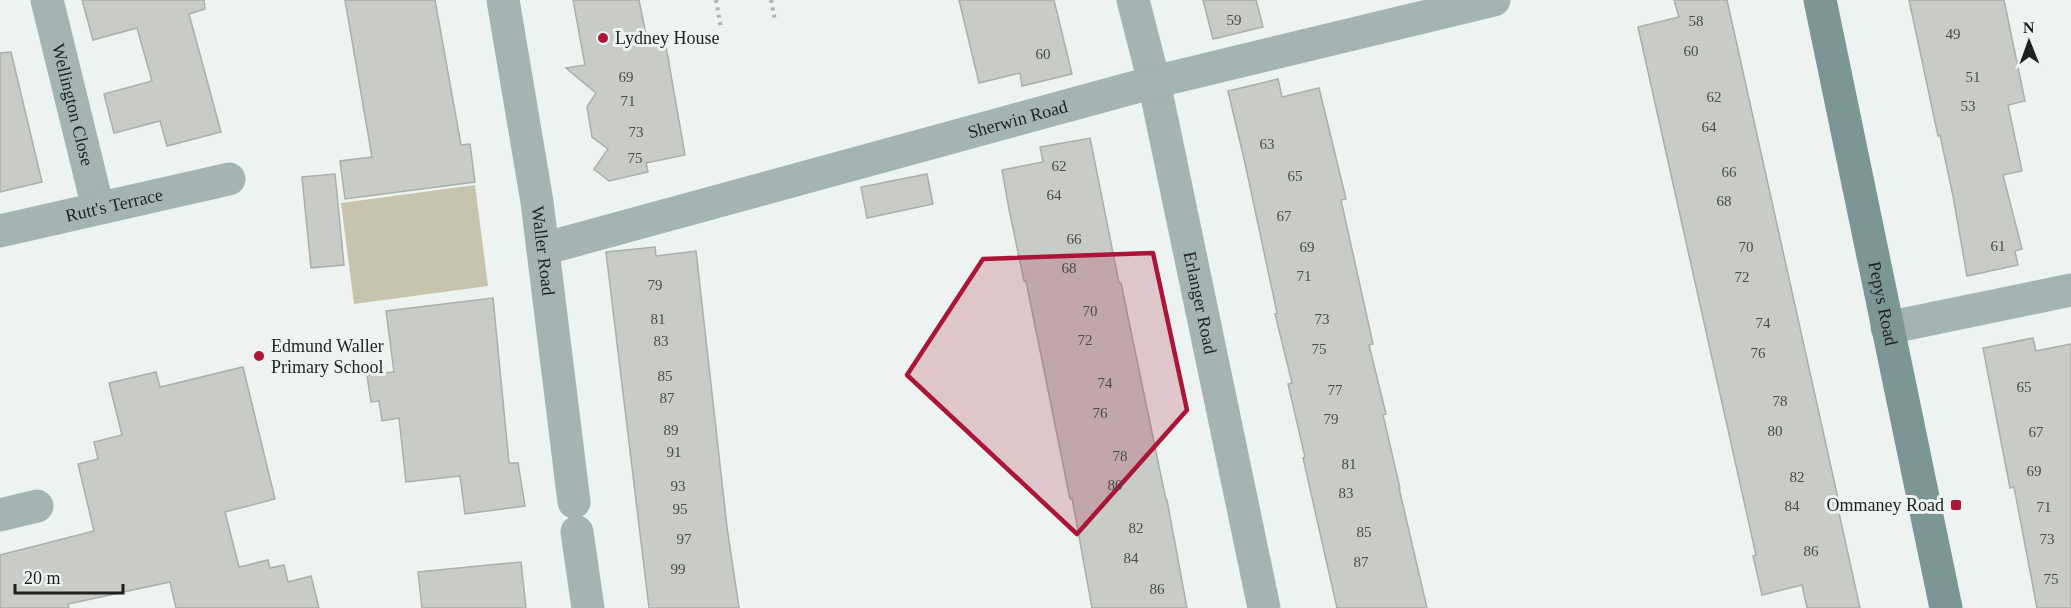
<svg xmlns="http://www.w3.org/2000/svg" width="2071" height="608" viewBox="0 0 2071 608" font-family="Georgia,serif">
	<rect width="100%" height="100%" fill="#edf3f0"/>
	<!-- green -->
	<path fill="#c6c4ac" d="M 475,185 L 488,286 L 354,304 L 341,203 Z"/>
	<!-- building -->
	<g fill="#c8cbc6" stroke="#abaea9" stroke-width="1.5">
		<path d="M 82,0 L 204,0 L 205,9 L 189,14 L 221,132 L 167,146 L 160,121 L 114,133 L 104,94 L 152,81 L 137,28 L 93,40 Z"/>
		<path d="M 345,0 L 435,0 L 461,145 L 470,144 L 475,182 L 345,199 L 340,161 L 372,157 Z"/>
		<path d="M 573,0 L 639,0 L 647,40 L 664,35 L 685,155 L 646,163 L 648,172 L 609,181 L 594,169 L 608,149 L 592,137 L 587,107 L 596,93 L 566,68 L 585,65 Z"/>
		<path d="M 959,0 L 1054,0 L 1072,74 L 1022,86 L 1020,73 L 979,83 Z"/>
		<path d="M 1203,0 L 1256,0 L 1263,27 L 1213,39 Z"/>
		<path d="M 1674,0 L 1727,0 L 1841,512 L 1839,513 L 1860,608 L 1807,608 L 1802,585 L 1762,595 L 1753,556 L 1756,555 L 1638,27 L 1679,17 Z"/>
		<path d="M 1909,0 L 2004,0 L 2025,101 L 2008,105 L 2022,171 L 2003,175 L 2022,249 L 2015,251 L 2018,265 L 1967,276 L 1953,196 L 1940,135 L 1938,136 Z"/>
		<path d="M 11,52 L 42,182 L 0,192 L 0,53 Z"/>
		<path d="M 1278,79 L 1282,97 L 1319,88 L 1346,199 L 1341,200 L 1373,344 L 1369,345 L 1386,414 L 1383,415 L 1400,488 L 1399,488 L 1427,608 L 1337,608 L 1303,458 L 1305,457 L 1288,384 L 1292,383 L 1275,314 L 1277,313 L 1245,163 L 1228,91 Z"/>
		<path d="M 1090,138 L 1119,283 L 1121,283 L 1166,500 L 1167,500 L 1187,608 L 1092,608 L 1072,498 L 1070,499 L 1026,281 L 1024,281 L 1009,209 L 1002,170 L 1043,162 L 1040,147 Z"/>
		<path d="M 335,174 L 344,265 L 311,268 L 302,177 Z"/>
		<path d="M 927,174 L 933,204 L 867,218 L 861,187 Z"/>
		<path d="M 655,247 L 656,256 L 696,251 L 727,527 L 739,608 L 649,608 L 606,252 Z"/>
		<path d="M 493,298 L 509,463 L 518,463 L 525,506 L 465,514 L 460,476 L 406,482 L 399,418 L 382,421 L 379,401 L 371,402 L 367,375 L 394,372 L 386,311 Z"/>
		<path d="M 2033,338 L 2036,351 L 2071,344 L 2071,608 L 2037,608 L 2014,487 L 2010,488 L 1983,348 Z"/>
		<path d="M 243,367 L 275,499 L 225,512 L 239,567 L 268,560 L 270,568 L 284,565 L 288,582 L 311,576 L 319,608 L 176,608 L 170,582 L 68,604 L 69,608 L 0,608 L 0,555 L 94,531 L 78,464 L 98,459 L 94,442 L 122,435 L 109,383 L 156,372 L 160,387 Z"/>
		<path d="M 521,562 L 526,608 L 422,608 L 418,572 Z"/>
	</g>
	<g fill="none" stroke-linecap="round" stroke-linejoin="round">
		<!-- path -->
		<g stroke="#afb4b1" stroke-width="4" stroke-dasharray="3 4.5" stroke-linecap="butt">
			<path d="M 716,0 L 721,28"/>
			<path d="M 771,0 L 775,20"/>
		</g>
		<!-- street -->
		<g stroke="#a3b4b3" stroke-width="33">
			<path id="s1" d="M 47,0 L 98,208"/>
			<path id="s2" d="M 503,0 L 537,202 L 574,502"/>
			<path id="s3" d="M 1133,0 L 1154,82 L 1264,608"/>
			<path id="s4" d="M 0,231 L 229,179"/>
			<path id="s5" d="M 543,249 L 1154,82 L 1494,0"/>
			<path d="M 1887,328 L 2071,290"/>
			<path d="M 0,515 L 37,506"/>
			<path d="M 577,532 L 588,608"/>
		</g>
		<!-- secondary -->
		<path stroke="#7c9694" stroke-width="33" id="s6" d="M 1820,0 L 1946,608"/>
	</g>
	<!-- marked area -->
	<path fill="#ab1538" fill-opacity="0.2" stroke="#ab1538" stroke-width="4.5" stroke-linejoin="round" d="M 1153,253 L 1187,410 L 1077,534 L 907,375 L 983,259 Z"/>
	<!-- markers -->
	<g fill="#ab1538" stroke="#edf3f0" stroke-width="2">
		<circle cx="603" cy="38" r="6"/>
		<circle cx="259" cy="356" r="6"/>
		<rect x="1950" y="499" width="12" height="12" rx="3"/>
	</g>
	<g text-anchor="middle" stroke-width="6" stroke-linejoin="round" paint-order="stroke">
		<!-- number labels -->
		<g font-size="15" fill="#494c4a">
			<text x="1234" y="25">59</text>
			<text x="1696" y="26">58</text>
			<text x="1953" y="39">49</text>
			<text x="1691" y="56">60</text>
			<text x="1043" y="59">60</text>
			<text x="626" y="82">69</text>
			<text x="1973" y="82">51</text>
			<text x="1714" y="102">62</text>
			<text x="628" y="106">71</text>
			<text x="1968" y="111">53</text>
			<text x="1709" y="132">64</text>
			<text x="636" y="137">73</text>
			<text x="1267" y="149">63</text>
			<text x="635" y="163">75</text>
			<text x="1059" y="171">62</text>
			<text x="1729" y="177">66</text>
			<text x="1295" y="181">65</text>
			<text x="1054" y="200">64</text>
			<text x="1724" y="206">68</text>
			<text x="1284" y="221">67</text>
			<text x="1074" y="244">66</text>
			<text x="1998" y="251">61</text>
			<text x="1307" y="252">69</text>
			<text x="1746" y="252">70</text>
			<text x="1069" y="273">68</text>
			<text x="1304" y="281">71</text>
			<text x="1742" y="282">72</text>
			<text x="655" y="290">79</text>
			<text x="1090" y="316">70</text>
			<text x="658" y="324">81</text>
			<text x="1322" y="324">73</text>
			<text x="1763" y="328">74</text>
			<text x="1085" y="345">72</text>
			<text x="661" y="346">83</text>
			<text x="1319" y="354">75</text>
			<text x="1758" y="358">76</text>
			<text x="665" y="381">85</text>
			<text x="1105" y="388">74</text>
			<text x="2024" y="392">65</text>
			<text x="1335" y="395">77</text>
			<text x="667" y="403">87</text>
			<text x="1780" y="406">78</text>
			<text x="1100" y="418">76</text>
			<text x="1331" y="424">79</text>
			<text x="671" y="435">89</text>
			<text x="1775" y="436">80</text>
			<text x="2036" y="437">67</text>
			<text x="674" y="457">91</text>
			<text x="1120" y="461">78</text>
			<text x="1349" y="469">81</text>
			<text x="2034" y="476">69</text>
			<text x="1797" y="482">82</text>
			<text x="1115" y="490">80</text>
			<text x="678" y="491">93</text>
			<text x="1346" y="498">83</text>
			<text x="1792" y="511">84</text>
			<text x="2044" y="512">71</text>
			<text x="680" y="514">95</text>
			<text x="1136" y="533">82</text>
			<text x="1364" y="537">85</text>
			<text x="684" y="544">97</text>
			<text x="2047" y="544">73</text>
			<text x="1811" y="556">86</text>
			<text x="1131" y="563">84</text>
			<text x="1361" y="567">87</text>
			<text x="678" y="574">99</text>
			<text x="2051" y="584">75</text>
			<text x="1157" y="594">86</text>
		</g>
		<!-- poi labels -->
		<g font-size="18" fill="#1f2120" stroke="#edf3f0" text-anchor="start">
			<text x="615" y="44">Lydney House</text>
			<text x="271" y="352">Edmund Waller<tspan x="271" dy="21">Primary School</tspan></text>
			<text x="1944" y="511" text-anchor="end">Ommaney Road</text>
		</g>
		<!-- street labels -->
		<g font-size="18" fill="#1f2120" stroke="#edf3f0">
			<text dy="6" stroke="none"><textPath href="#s1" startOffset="108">Wellington Close</textPath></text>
			<text dy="6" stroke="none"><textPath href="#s5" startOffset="492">Sherwin Road</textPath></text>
			<text dy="6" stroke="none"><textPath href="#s4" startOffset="117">Rutt's Terrace</textPath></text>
			<text dy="6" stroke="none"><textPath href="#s2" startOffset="254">Waller Road</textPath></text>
			<text dy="6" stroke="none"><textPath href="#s3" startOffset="310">Erlanger Road</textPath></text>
			<text dy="6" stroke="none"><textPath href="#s6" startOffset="310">Pepys Road</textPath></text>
		</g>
	</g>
	<!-- north arrow -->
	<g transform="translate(2029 42) rotate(359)" stroke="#edf3f0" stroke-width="4.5" paint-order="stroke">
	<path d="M0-4.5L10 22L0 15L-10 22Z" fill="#1f2120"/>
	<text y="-9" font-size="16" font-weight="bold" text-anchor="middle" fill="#1f2120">N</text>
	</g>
	<!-- scale -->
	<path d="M15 584v9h108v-9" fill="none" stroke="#1f2120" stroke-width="3"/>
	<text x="24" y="584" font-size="18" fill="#1f2120" stroke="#edf3f0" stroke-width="4.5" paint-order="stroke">20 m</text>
</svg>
